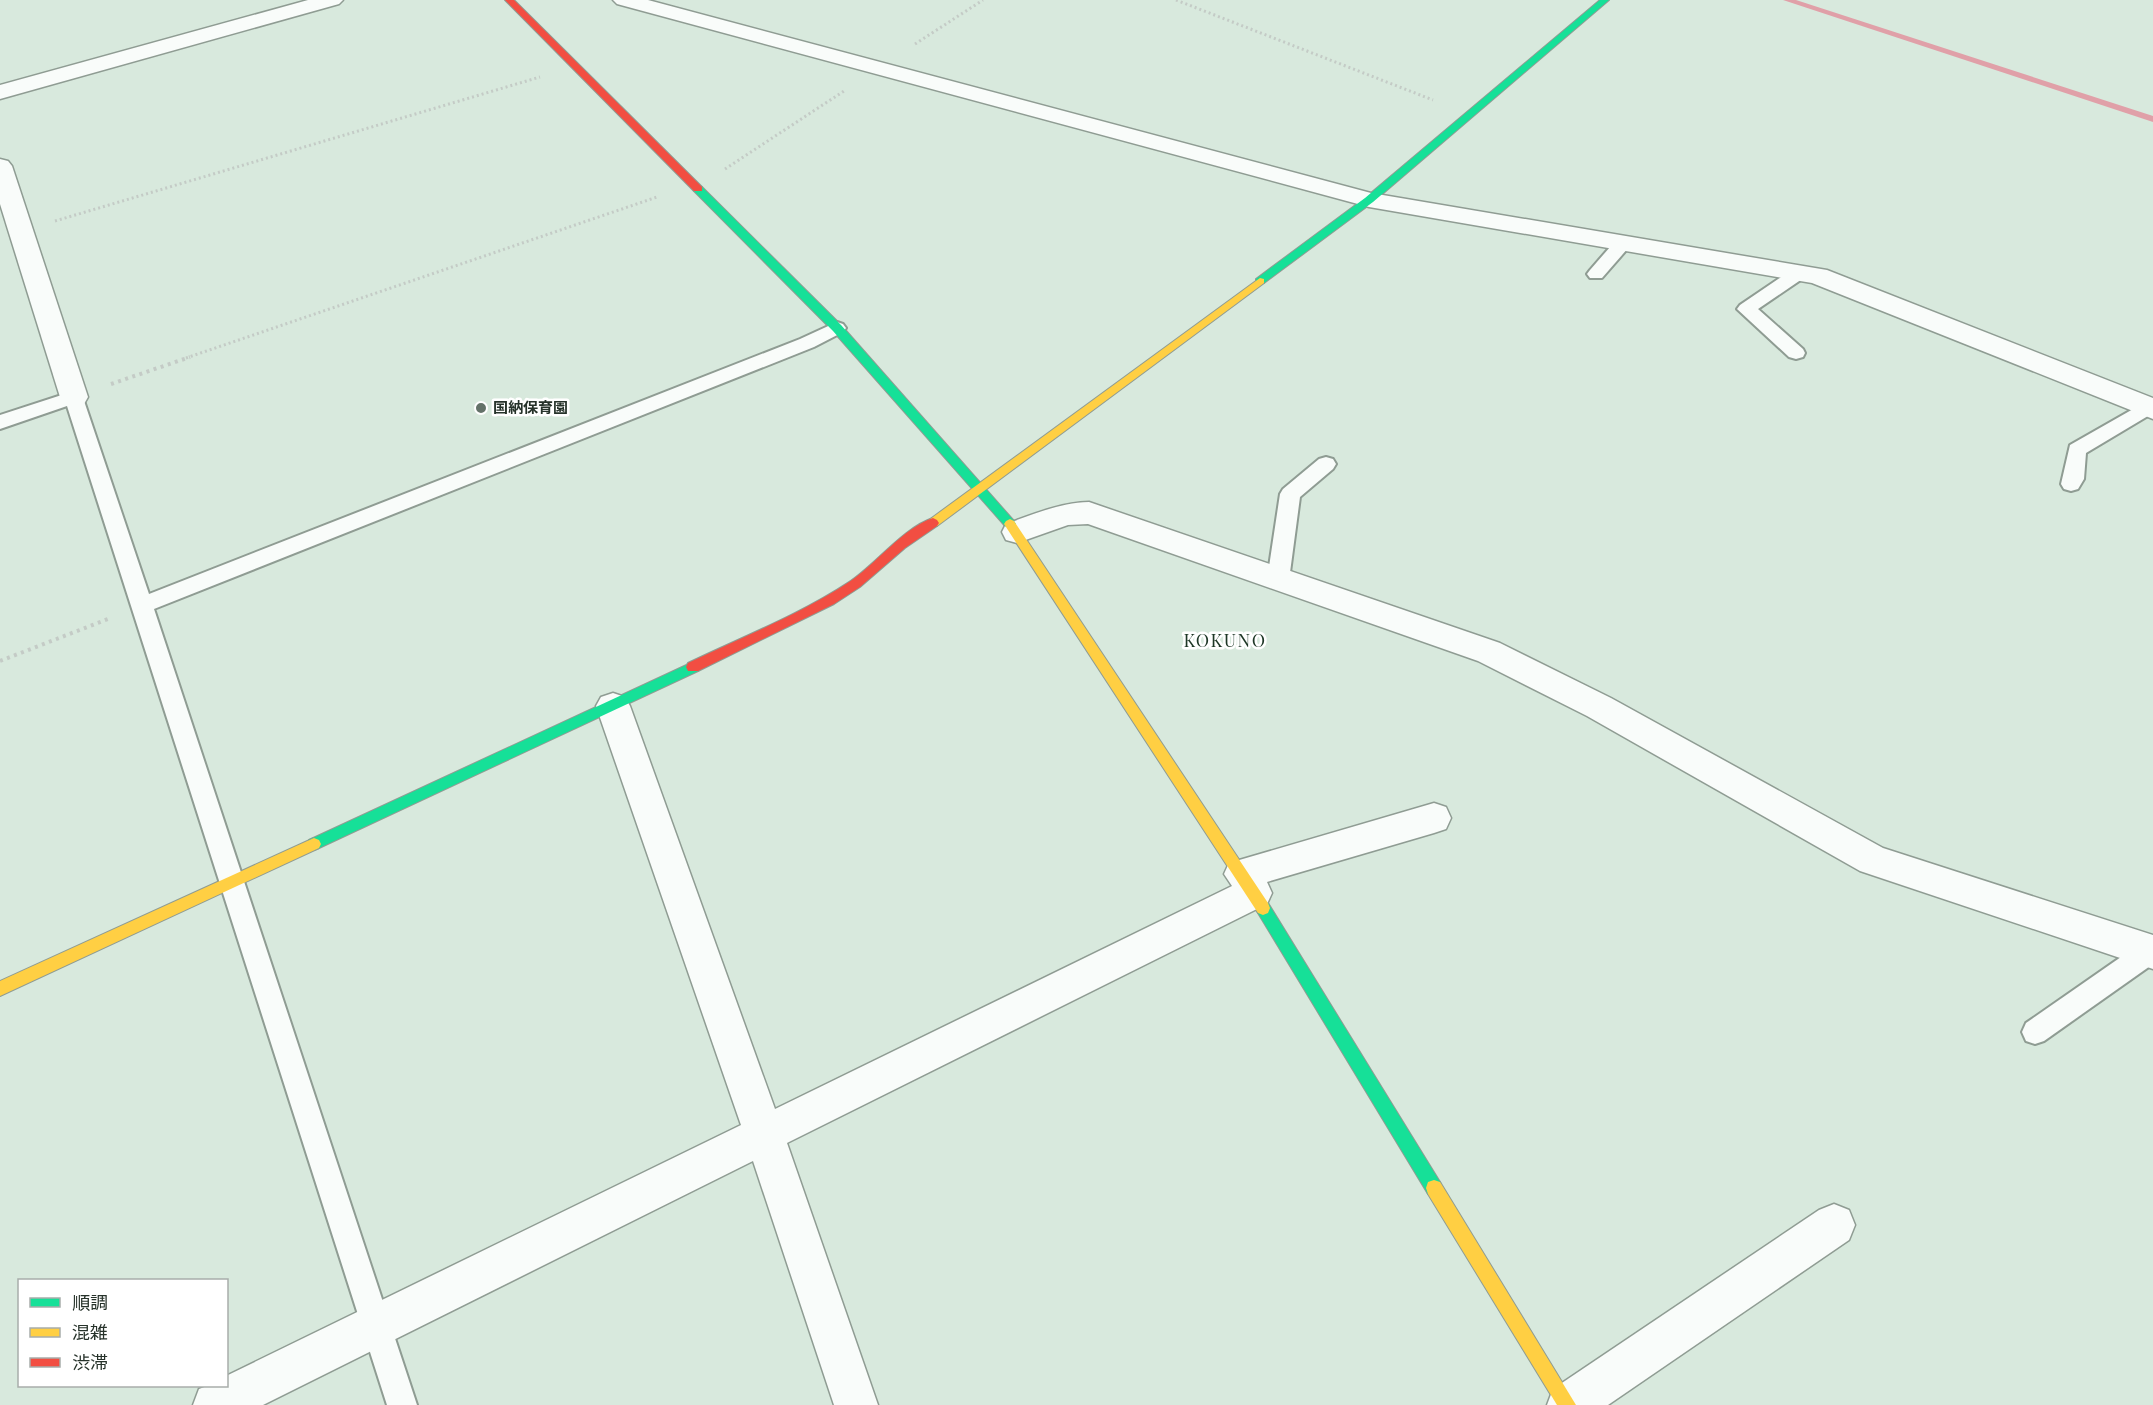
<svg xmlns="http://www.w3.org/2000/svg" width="2153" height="1405" viewBox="0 0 2153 1405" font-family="'Playfair Display','Noto Sans JP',serif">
	<rect width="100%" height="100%" fill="#d8e9dd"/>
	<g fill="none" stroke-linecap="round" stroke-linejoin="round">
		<!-- stream -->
		<path fill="#e0a0a8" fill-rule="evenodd" d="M 1783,0 L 1796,0 L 2153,116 L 2153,122 Z"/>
		<!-- lane casing -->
		<g stroke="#8f9c93" stroke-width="4">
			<g id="lane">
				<path d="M 1623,238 L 1629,239 L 1632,243 L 1629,247 L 1602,278 L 1590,278 L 1587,274 L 1590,270 L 1617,239 Z"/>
				<path d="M 1799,267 L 1805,269 L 1808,273 L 1805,277 L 1758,309 L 1803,349 L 1805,353 L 1803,357 L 1796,359 L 1789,357 L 1737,309 L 1740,305 L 1793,269 Z"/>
				<path d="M 837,322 L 843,324 L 846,328 L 843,332 L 814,347 L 154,609 L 417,1405 L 387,1405 L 67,406 L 0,429 L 0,415 L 74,391 L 81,392 L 149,594 L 800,339 Z"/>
				<path d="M 2149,400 L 2153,402 L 2153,413 L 2086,453 L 2084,479 L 2078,489 L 2071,491 L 2064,489 L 2061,484 L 2070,445 Z"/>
				<path d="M 1326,457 L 1333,459 L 1336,464 L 1333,469 L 1300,497 L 1289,580 L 1285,586 L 1278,588 L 1271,586 L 1267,580 L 1280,494 L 1283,489 L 1319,459 Z"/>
				<path d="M 2153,937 L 2153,964 L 2044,1041 L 2035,1044 L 2026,1041 L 2022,1032 L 2026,1023 L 2144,941 Z"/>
			</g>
		</g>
		<!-- street casing -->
		<g stroke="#8f9c93" stroke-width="3">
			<g id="street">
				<path d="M 308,0 L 343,0 L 339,4 L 0,99 L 0,85 Z"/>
				<path d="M 613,0 L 648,0 L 1371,193 L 1827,270 L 2153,398 L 2153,419 L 1812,283 L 1369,207 L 617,4 Z"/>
				<path d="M 0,159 L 8,161 L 12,166 L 88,397 L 84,404 L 74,407 L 64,404 L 60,397 L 0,204 Z"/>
				<path d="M 1089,502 L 1500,643 L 1611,698 L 1883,848 L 2153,935 L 2153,969 L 1860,871 L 1587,716 L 1478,661 L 1088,524 L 1068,525 L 1017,543 L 1006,540 L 1002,532 L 1006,524 C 1034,514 1059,503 1089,502 Z"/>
				<path d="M 613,693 L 625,697 L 630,706 L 775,1109 L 1232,886 L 1224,874 L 1229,863 L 1434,803 L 1446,807 L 1451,818 L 1446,829 L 1434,833 L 1267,882 L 1272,893 L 1267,904 L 787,1143 L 878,1405 L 834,1405 L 753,1161 L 263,1405 L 193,1405 L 199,1389 L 207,1386 L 226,1386 L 226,1376 L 741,1125 L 596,706 L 601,697 Z"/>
				<path d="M 1834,1204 L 1849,1210 L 1855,1225 L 1849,1240 L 1608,1405 L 1547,1405 L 1553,1389 L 1819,1210 Z"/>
			</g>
		</g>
		<!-- fast casing -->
		<g stroke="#8f9c93" stroke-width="2">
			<g id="fast">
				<path d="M 1600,0 L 1609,0 L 1373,202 L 1264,283 L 1256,283 L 1256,279 L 1365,198 Z"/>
				<path d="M 698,186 L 702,187 L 841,325 L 1014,521 L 1016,524 L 1014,527 L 1006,527 L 833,331 L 694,191 L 693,189 Z"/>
				<path d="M 693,662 L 698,663 L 700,667 L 698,671 L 319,848 L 314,850 L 309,848 L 307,844 L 309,840 Z"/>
				<path d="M 1263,901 L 1268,903 L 1440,1182 L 1442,1188 L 1440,1194 L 1434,1196 L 1428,1194 L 1258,913 L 1256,908 L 1258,903 Z"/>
			</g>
		</g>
		<!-- slow casing -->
		<g stroke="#8f9c93" stroke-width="2">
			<g id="slow">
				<path d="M 1260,278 L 1264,279 L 1264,283 L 937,526 L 929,526 L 927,523 L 929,520 Z"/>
				<path d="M 1010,519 L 1014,521 L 1268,903 L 1270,908 L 1268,913 L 1263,915 L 1258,913 L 1006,527 L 1004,524 L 1006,521 Z"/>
				<path d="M 314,838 L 319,840 L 321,844 L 319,848 L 0,996 L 0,981 Z"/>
				<path d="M 1434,1180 L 1440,1182 L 1576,1405 L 1557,1405 L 1428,1194 L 1426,1188 L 1428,1182 Z"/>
			</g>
		</g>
		<!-- jam casing -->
		<g stroke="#8f9c93" stroke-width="2">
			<g id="jam">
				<path d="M 505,0 L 514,0 L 702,187 L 702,191 L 694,191 Z"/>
				<path d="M 933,518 L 937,520 L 939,523 L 937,526 L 905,548 L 860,587 L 834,604 L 698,671 L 688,671 L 686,667 L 688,663 C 742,637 799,615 849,582 C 874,566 904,527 933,518 Z"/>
			</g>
		</g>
		<!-- path-far1 -->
		<g stroke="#c4cbc6" stroke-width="3" stroke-dasharray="2 3" stroke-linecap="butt">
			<path d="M 1176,0 L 1433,100"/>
			<path d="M 915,44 L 983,0"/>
			<path d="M 725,169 L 844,91"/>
			<path d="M 55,221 L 540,77"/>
			<path d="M 186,358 L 657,197"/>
		</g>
		<!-- path -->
		<g stroke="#c4cbc6" stroke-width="4" stroke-dasharray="3 4.5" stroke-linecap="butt">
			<path d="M 111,384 L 190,357"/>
			<path d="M 0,661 L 108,619"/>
		</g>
		<!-- lane -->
		<use href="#lane" fill="#f9fcfa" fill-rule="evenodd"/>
		<!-- street -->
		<use href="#street" fill="#f9fcfa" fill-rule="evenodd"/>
		<!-- fast -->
		<use href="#fast" fill="#16e098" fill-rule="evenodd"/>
		<!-- slow -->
		<use href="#slow" fill="#ffcf43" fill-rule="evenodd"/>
		<!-- jam -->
		<use href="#jam" fill="#f24e42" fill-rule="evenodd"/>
	</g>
	<!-- markers -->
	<circle fill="#647269" stroke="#fff" stroke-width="2" cx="481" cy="408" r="6"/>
	<g text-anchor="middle" stroke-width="5" stroke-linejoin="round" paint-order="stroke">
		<!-- poi labels -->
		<g font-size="15" font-weight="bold" fill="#26322a" stroke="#fff" text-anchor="start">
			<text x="493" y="413">国納保育園</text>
		</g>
		<!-- quarter labels -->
		<g font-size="18" letter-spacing="1.5" fill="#1e3726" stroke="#fff">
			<text x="1225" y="647">KOKUNO</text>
		</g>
	</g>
	<!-- legend -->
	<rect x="18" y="1279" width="210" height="108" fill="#ffffff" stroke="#a8adaa" stroke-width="1.5"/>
	<rect x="30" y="1298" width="30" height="9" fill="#16e098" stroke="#a8adaa" stroke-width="1.5"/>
	<text x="72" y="1309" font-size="18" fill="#26322a">順調</text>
	<rect x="30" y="1328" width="30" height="9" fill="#ffcf43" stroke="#a8adaa" stroke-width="1.5"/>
	<text x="72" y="1339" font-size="18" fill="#26322a">混雑</text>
	<rect x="30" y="1358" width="30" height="9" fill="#f24e42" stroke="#a8adaa" stroke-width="1.5"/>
	<text x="72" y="1369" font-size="18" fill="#26322a">渋滞</text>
</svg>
